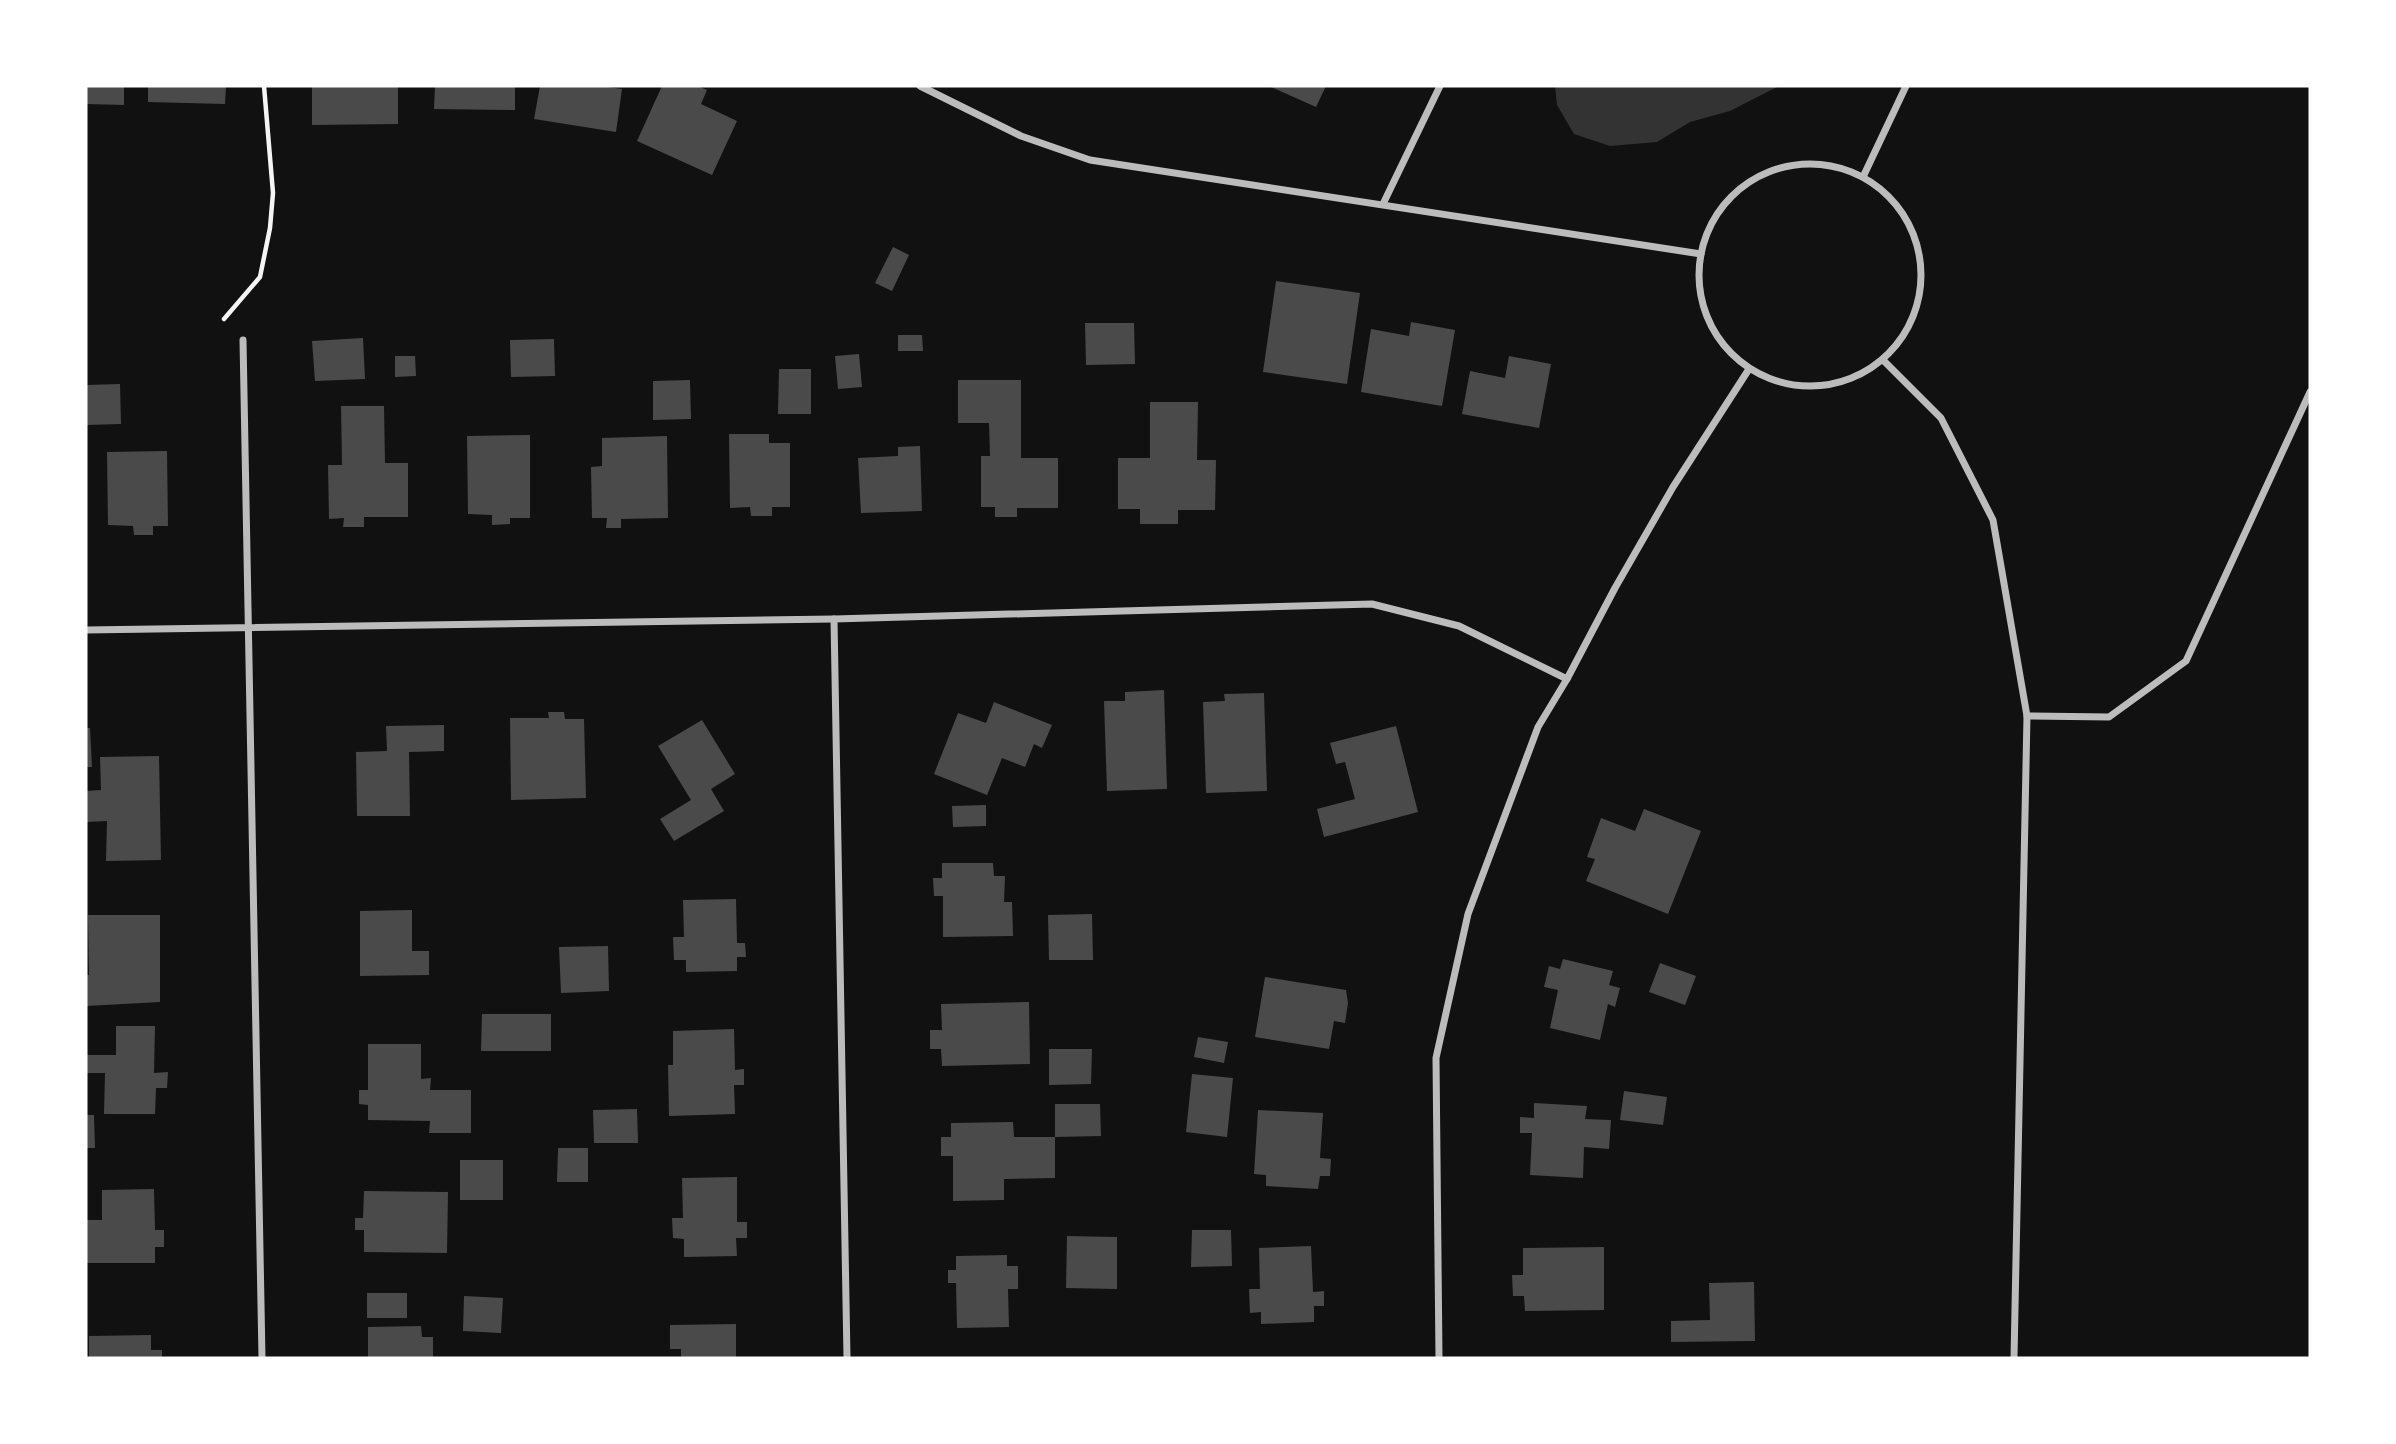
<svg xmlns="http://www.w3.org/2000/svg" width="2396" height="1444" viewBox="0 0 2396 1444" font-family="Poppins,sans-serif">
	<rect width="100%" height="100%" fill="#111"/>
	<!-- water -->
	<path fill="#333" d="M 1555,86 L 1779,86 L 1730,111 L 1690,122 L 1657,142 L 1610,146 L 1574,134 L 1557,105 Z"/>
	<!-- building -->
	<g fill="#4a4a4a">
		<path d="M 86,86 L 124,86 L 124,105 L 86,104 Z"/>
		<path d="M 148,86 L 226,86 L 225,104 L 148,102 Z"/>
		<path d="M 312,86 L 398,86 L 398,124 L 312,125 Z"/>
		<path d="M 435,86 L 515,86 L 515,110 L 434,109 Z"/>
		<path d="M 540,86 L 601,86 L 622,89 L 616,132 L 534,119 Z"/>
		<path d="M 662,86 L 698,86 L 707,90 L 701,104 L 737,121 L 712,175 L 637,141 Z"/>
		<path d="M 1269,86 L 1326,86 L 1316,107 Z"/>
		<path d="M 893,247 L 909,255 L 892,291 L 875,283 Z"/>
		<path d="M 1276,281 L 1360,293 L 1347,384 L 1263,372 Z"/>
		<path d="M 1411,322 L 1455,330 L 1442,406 L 1361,392 L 1371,329 L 1409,336 Z"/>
		<path d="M 1085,323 L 1134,323 L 1135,364 L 1086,365 Z"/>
		<path d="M 898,335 L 922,335 L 923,351 L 898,351 Z"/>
		<path d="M 363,338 L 365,379 L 315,381 L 312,341 Z"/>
		<path d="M 554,339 L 555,376 L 511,377 L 510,340 Z"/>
		<path d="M 859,354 L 862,387 L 838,389 L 835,356 Z"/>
		<path d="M 395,356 L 415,356 L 416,376 L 395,377 Z"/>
		<path d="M 1509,356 L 1551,364 L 1539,428 L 1462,414 L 1470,371 L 1505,378 Z"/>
		<path d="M 779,369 L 811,369 L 811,414 L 778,414 Z"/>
		<path d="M 690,380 L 691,419 L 653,420 L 653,381 Z"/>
		<path d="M 958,380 L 1021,380 L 1021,458 L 1058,458 L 1058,508 L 1017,508 L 1017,517 L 995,517 L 995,507 L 981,507 L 981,456 L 990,456 L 989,423 L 958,423 Z"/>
		<path d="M 120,384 L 121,424 L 86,425 L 86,385 Z"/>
		<path d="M 1150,402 L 1198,402 L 1197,460 L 1216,460 L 1215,510 L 1178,510 L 1178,524 L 1140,524 L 1140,509 L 1118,509 L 1118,458 L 1150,458 Z"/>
		<path d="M 341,406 L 384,406 L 385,463 L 408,463 L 408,517 L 364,517 L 364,527 L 343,527 L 344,518 L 329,519 L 328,465 L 342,465 Z"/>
		<path d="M 729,434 L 769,434 L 769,443 L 790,443 L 790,507 L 772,507 L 772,516 L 751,516 L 750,507 L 730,508 Z"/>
		<path d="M 530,435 L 530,518 L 510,518 L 510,524 L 492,525 L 492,515 L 468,514 L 467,436 Z"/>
		<path d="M 667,436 L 668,518 L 621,519 L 621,528 L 606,528 L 607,518 L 592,518 L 591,467 L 602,466 L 602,438 Z"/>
		<path d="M 920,446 L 922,511 L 861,513 L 858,458 L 898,456 L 898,447 Z"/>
		<path d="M 167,451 L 168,526 L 153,526 L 153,535 L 134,535 L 133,526 L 108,525 L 107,452 Z"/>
		<path d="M 1164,690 L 1167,789 L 1107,791 L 1104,701 L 1125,701 L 1125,692 Z"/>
		<path d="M 1264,693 L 1267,791 L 1206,793 L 1203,702 L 1225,701 L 1224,694 Z"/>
		<path d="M 994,702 L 1052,725 L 1042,748 L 1034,744 L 1025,767 L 1002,758 L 987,795 L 934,774 L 958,713 L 986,723 Z"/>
		<path d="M 548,712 L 564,712 L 565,719 L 584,719 L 586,798 L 511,800 L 510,718 L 549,718 Z"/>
		<path d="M 702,720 L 735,774 L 711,789 L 724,811 L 674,841 L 660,819 L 691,800 L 658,746 Z"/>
		<path d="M 444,725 L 444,751 L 409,752 L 410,816 L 357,816 L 356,752 L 387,751 L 386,726 Z"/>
		<path d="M 1396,726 L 1418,812 L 1324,837 L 1317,809 L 1355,799 L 1345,762 L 1336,764 L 1330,743 Z"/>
		<path d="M 86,728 L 90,728 L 92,767 L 86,767 Z"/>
		<path d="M 159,756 L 161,860 L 106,861 L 107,821 L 86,822 L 86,791 L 101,790 L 100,757 Z"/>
		<path d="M 986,805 L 986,826 L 953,827 L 952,806 Z"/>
		<path d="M 1644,809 L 1701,831 L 1668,914 L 1586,881 L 1595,859 L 1587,857 L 1601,818 L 1635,831 Z"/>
		<path d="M 942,863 L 993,863 L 994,876 L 1005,876 L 1004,902 L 1012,902 L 1013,936 L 943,937 L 943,896 L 934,896 L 933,878 L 942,878 Z"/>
		<path d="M 736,899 L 737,943 L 745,943 L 746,957 L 737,957 L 737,971 L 686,972 L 686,960 L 674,960 L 673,937 L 684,937 L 683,900 Z"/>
		<path d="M 412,910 L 412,951 L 429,951 L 429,975 L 360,976 L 360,911 Z"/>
		<path d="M 1092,914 L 1093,960 L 1049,960 L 1048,915 Z"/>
		<path d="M 88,915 L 160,915 L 160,1002 L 86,1006 L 86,975 L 89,975 Z"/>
		<path d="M 608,946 L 609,991 L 561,993 L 559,947 Z"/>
		<path d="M 1563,959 L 1613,971 L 1609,985 L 1620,988 L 1615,1007 L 1608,1004 L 1600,1040 L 1550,1028 L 1558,990 L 1544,987 L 1549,966 L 1560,969 Z"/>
		<path d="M 1660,963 L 1696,976 L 1685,1005 L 1649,992 Z"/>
		<path d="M 1265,977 L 1346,990 L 1348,1003 L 1345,1023 L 1334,1021 L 1329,1049 L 1255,1037 Z"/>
		<path d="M 1029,1002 L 1030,1064 L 942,1066 L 941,1049 L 930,1049 L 930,1030 L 942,1030 L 941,1004 Z"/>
		<path d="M 482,1014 L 551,1014 L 551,1051 L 481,1051 Z"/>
		<path d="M 116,1026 L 155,1026 L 154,1073 L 168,1072 L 167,1088 L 156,1088 L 155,1114 L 104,1114 L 105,1073 L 86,1073 L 86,1055 L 116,1055 Z"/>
		<path d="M 734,1029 L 735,1070 L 744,1069 L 744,1085 L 734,1085 L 735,1114 L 669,1116 L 668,1065 L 673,1065 L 673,1031 Z"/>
		<path d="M 1198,1037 L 1228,1042 L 1224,1063 L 1194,1057 Z"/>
		<path d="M 368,1044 L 421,1044 L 421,1079 L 431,1078 L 430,1090 L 471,1090 L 471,1133 L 429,1133 L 430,1121 L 368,1120 L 368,1105 L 359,1104 L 359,1090 L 368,1090 Z"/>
		<path d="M 1049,1049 L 1092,1049 L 1091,1084 L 1049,1085 Z"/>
		<path d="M 1192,1074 L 1233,1078 L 1227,1137 L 1186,1132 Z"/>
		<path d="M 1624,1091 L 1667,1097 L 1663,1125 L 1620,1120 Z"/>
		<path d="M 1534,1103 L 1587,1106 L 1585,1119 L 1611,1120 L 1609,1149 L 1584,1147 L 1583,1178 L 1530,1175 L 1532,1133 L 1520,1133 L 1520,1117 L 1534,1118 Z"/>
		<path d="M 1055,1104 L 1100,1104 L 1101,1136 L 1055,1137 L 1055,1178 L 1004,1179 L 1004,1200 L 953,1201 L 953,1156 L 941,1156 L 941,1137 L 951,1137 L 951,1123 L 1013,1122 L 1014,1137 L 1055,1137 Z"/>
		<path d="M 637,1109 L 638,1143 L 594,1143 L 593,1110 Z"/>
		<path d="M 1258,1110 L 1323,1113 L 1320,1158 L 1331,1159 L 1330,1176 L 1320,1176 L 1318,1189 L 1266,1186 L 1266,1175 L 1254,1174 Z"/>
		<path d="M 86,1115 L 94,1115 L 95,1148 L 86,1148 Z"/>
		<path d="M 558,1148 L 588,1148 L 588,1182 L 557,1182 Z"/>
		<rect x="460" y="1160" width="43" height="40"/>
		<path d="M 737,1177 L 737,1222 L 747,1222 L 747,1238 L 736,1238 L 737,1256 L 684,1257 L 684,1239 L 673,1238 L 672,1218 L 683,1218 L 682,1178 Z"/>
		<path d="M 154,1189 L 155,1230 L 164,1230 L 164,1247 L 155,1247 L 155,1263 L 86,1263 L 86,1220 L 102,1220 L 102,1190 Z"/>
		<path d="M 364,1191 L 448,1192 L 447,1253 L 364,1252 L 364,1230 L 355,1230 L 355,1218 L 363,1218 Z"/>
		<path d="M 1192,1230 L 1231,1230 L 1232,1266 L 1191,1267 Z"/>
		<path d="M 1067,1236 L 1117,1237 L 1117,1289 L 1066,1288 Z"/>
		<path d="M 1311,1246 L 1313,1292 L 1324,1291 L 1324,1306 L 1314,1306 L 1314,1322 L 1261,1324 L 1261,1312 L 1250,1313 L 1249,1289 L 1260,1289 L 1259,1248 Z"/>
		<path d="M 1604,1247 L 1604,1310 L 1525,1311 L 1524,1296 L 1513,1296 L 1512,1275 L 1523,1275 L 1523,1248 Z"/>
		<path d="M 1007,1255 L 1007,1266 L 1018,1266 L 1018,1289 L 1008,1289 L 1009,1327 L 957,1328 L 956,1283 L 948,1283 L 948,1270 L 956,1270 L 956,1256 Z"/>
		<path d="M 1754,1282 L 1755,1341 L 1671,1342 L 1671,1321 L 1710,1320 L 1709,1283 Z"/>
		<rect x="367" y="1293" width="40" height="25"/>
		<path d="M 464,1296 L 503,1298 L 501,1333 L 463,1331 Z"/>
		<path d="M 736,1324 L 736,1358 L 681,1358 L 681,1349 L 670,1349 L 670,1325 Z"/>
		<path d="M 421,1326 L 422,1337 L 433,1337 L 433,1358 L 368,1358 L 368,1327 Z"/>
		<path d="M 151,1335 L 151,1350 L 162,1350 L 162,1358 L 89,1358 L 89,1336 Z"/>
	</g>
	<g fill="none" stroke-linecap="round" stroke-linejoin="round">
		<!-- path -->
		<path stroke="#f5f5f5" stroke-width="4.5" d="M 224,319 L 260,277 L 270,228 L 273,193 L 264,86"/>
		<!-- minor -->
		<g stroke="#bcbcbc" stroke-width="7">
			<path d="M 920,86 L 1021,136 L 1090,160 L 1701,254"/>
			<circle cx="1810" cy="275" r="111"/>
			<path d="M 1863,177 L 1906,86"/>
			<path d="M 1383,204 L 1440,86"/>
			<path d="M 243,340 L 262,1358"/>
			<path d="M 1883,360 L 1941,418 L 1993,520 L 2027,716 L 2014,1358"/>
			<path d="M 834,619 L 847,1358"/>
			<path d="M 86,630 L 834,619 L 1372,604 L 1459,626 L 1567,679"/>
			<path d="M 2027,716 L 2109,717 L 2186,661 L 2310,392"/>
			<path d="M 1439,1358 L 1436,1058 L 1468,914 L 1538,727 L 1567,679 L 1615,588 L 1673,487 L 1749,369"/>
		</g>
	</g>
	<!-- border -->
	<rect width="2396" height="1444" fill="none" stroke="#ffffff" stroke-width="175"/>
</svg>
